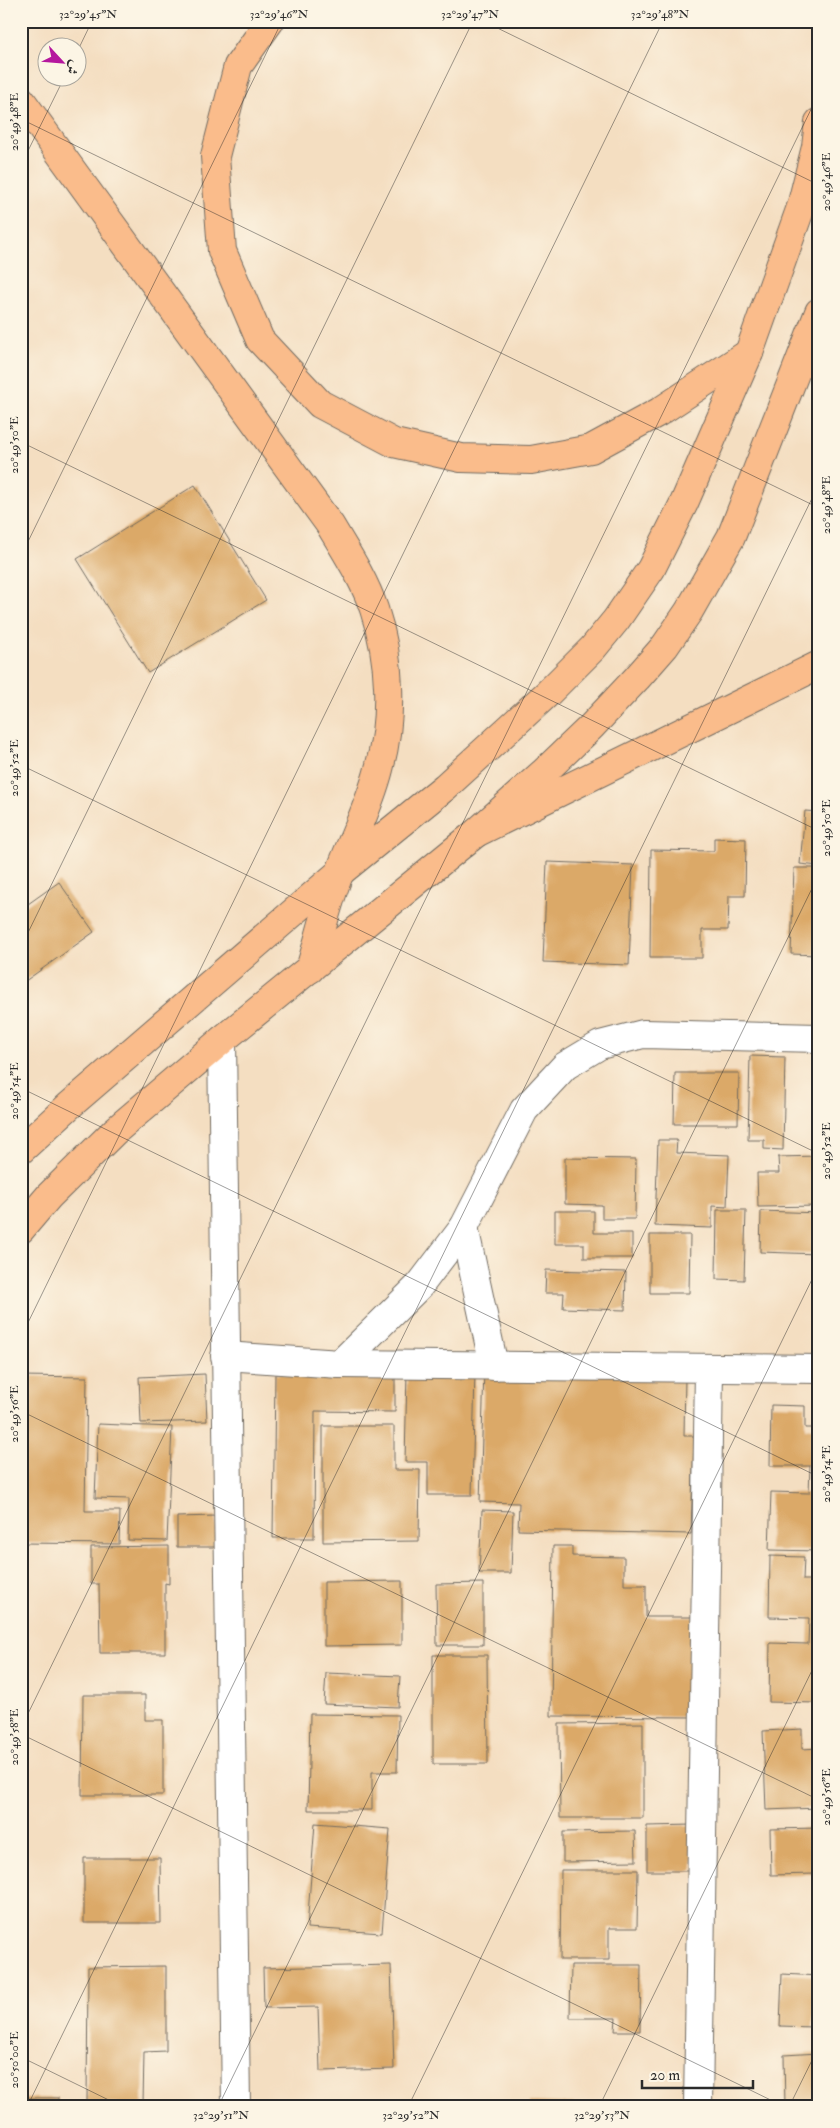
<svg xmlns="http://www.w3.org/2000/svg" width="840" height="2128" viewBox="0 0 840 2128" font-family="'IM FELL Double Pica',Amiri,serif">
	<rect width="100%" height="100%" fill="#fcf5e5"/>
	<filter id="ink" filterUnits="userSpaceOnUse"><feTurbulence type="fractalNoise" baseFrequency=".02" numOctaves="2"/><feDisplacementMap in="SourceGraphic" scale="10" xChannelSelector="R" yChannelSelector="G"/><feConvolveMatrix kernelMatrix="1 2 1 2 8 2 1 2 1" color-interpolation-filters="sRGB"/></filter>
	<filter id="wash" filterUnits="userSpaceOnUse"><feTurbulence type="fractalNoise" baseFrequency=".0096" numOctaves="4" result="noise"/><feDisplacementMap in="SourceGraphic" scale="20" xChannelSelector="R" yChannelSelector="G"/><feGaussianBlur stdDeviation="1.12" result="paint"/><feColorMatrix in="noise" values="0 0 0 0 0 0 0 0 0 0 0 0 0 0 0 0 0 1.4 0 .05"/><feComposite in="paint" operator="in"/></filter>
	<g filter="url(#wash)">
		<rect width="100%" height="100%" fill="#f4dec1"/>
		<g id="blocks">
			<!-- building -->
			<g fill="#dba967">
				<path d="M 195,485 L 266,600 L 148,673 L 77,559 Z"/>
				<path d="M 805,811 L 819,812 L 819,866 L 800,864 Z"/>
				<path d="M 714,838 L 746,839 L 745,896 L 729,896 L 728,930 L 702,930 L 702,958 L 650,958 L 651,850 L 714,851 Z"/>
				<path d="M 547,862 L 633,865 L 629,965 L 543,962 Z"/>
				<path d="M 794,868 L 819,868 L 819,955 L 791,954 Z"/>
				<path d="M 59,882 L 94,932 L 21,984 L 21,909 Z"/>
				<path d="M 750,1056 L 785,1057 L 783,1150 L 764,1149 L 764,1140 L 748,1140 Z"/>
				<path d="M 675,1073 L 739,1073 L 738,1124 L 674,1124 Z"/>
				<path d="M 815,1086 L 819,1086 L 819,1147 L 813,1147 Z"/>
				<path d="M 658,1140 L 677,1140 L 676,1153 L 729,1155 L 727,1207 L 712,1206 L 712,1228 L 655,1226 Z"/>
				<path d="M 818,1156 L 819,1206 L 758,1207 L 757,1173 L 779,1173 L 778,1157 Z"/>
				<path d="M 565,1158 L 636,1159 L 635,1219 L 602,1219 L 602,1205 L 565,1204 Z"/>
				<path d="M 717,1210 L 746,1210 L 744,1280 L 716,1279 Z"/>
				<path d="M 555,1211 L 594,1211 L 594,1233 L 632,1233 L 632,1258 L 584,1258 L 584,1244 L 555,1244 Z"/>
				<path d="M 761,1211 L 819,1213 L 819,1254 L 760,1252 Z"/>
				<path d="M 650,1235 L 690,1235 L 689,1293 L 650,1293 Z"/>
				<path d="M 546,1270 L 626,1272 L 625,1310 L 563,1308 L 564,1293 L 545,1293 Z"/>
				<path d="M 484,1370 L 685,1375 L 684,1436 L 694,1436 L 691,1534 L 518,1530 L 519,1503 L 480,1502 Z"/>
				<path d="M 407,1372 L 475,1373 L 472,1495 L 428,1495 L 428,1462 L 405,1462 Z"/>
				<path d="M 205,1374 L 207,1421 L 141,1423 L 139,1377 Z"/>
				<path d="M 275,1374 L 395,1375 L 395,1412 L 315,1411 L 314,1538 L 273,1538 Z"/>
				<path d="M 21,1376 L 87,1377 L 85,1511 L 120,1511 L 119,1544 L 21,1543 Z"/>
				<path d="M 771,1405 L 805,1406 L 805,1428 L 819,1428 L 819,1551 L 769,1550 L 771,1492 L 809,1493 L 810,1466 L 770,1466 Z"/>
				<path d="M 98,1424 L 172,1427 L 167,1541 L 128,1540 L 129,1499 L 95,1498 Z"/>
				<path d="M 323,1426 L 394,1426 L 394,1470 L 420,1470 L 419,1541 L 323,1542 Z"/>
				<path d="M 482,1510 L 513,1511 L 511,1573 L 479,1573 Z"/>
				<path d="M 216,1516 L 216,1547 L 177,1547 L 177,1517 Z"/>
				<path d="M 169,1546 L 169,1584 L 165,1583 L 165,1653 L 100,1653 L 99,1584 L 91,1584 L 91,1547 Z"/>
				<path d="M 553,1546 L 572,1546 L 572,1556 L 624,1557 L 624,1585 L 646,1585 L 646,1617 L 693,1617 L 692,1717 L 551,1716 Z"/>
				<path d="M 770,1556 L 804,1557 L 803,1580 L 819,1580 L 819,1703 L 769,1702 L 770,1643 L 808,1644 L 809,1618 L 769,1617 Z"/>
				<path d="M 402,1581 L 402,1645 L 324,1646 L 324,1582 Z"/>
				<path d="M 483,1583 L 483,1645 L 437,1645 L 436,1584 Z"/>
				<path d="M 433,1655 L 487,1655 L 488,1764 L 433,1764 Z"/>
				<path d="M 326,1673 L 400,1676 L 398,1707 L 324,1704 Z"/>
				<path d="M 83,1695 L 145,1695 L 145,1720 L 163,1720 L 163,1795 L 82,1795 Z"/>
				<path d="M 310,1714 L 398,1715 L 397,1772 L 372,1772 L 372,1810 L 308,1810 Z"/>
				<path d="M 643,1723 L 643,1818 L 560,1818 L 559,1724 Z"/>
				<path d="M 802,1729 L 802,1749 L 819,1748 L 819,1808 L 766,1810 L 763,1731 Z"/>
				<path d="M 315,1823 L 390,1829 L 382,1933 L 307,1928 Z"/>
				<path d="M 692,1825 L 693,1871 L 647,1871 L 647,1826 Z"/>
				<path d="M 819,1828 L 819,1895 L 815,1896 L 814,1874 L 771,1875 L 770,1829 Z"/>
				<path d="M 635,1831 L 636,1861 L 563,1862 L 563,1832 Z"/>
				<path d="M 84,1858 L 160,1858 L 161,1923 L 84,1923 Z"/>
				<path d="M 561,1870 L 638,1870 L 637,1928 L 609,1928 L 609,1960 L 560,1960 Z"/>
				<path d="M 391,1965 L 394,2069 L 320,2071 L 318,2007 L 264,2008 L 263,1968 Z"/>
				<path d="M 571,1965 L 641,1965 L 640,2031 L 615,2031 L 616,2018 L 570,2018 Z"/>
				<path d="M 166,1966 L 166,2051 L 144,2052 L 143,2104 L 87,2104 L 88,1967 Z"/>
				<path d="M 782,1974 L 819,1976 L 819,2008 L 814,2008 L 813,2027 L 780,2026 Z"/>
				<path d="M 819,2053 L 819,2107 L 785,2107 L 784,2055 Z"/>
				<rect x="21" y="2098" width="37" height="9"/>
				<rect x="267" y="2102" width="38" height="5"/>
				<path d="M 529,2102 L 633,2105 L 633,2107 L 529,2107 Z"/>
			</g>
		</g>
	</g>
	<g filter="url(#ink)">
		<use href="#blocks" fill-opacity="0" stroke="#716a60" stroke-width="1"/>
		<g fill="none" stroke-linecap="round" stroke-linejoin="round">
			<!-- street casing -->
			<g stroke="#716a60" stroke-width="30">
				<g id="street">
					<path d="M 222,1040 L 236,2107"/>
					<path d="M 464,1227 L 494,1366"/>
					<path d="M 225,1356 L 340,1364 L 819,1369"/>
					<path d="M 340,1364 L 420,1285 L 464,1227 L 524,1110 L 565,1066 L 600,1045 L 643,1034 L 819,1038"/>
					<path d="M 698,2107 L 709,1369"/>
				</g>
			</g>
			<!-- primary casing -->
			<g stroke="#716a60" stroke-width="30">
				<g id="primary">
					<path d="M 270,21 L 238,66 L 215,156 L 222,251 L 260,340 L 320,404 L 394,443 L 461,458 L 531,460 L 591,449 L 659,412 L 749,353"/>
					<path d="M 21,100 L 330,525 C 346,552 364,579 374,609 C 391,660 393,717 379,769 C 370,805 353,837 340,872 C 327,903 320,937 310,969"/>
					<path d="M 21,1150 L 70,1105 L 339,873 L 445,787 L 548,693 L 593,648 L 616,620 L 651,569 L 684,503 L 749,353 L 801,207 L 816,147 L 819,122"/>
					<path d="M 21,1229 L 49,1196 L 115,1131 L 222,1040 L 476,833 L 543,773 L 591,727 L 637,678 L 665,646 L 689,611 L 731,537 L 819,312"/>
				</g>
			</g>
			<!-- highway casing -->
			<g stroke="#716a60" stroke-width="30">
				<path id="highway" d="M 476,833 L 819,665"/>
			</g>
			<!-- street -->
			<use href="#street" stroke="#fff" stroke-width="28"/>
			<!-- primary -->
			<use href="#primary" stroke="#fabc8b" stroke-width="28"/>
			<!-- highway -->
			<use href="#highway" stroke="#fabc8b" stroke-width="28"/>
		</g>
	</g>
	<!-- ticks -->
	<path fill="none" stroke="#2b2b2b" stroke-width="1" stroke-opacity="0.45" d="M 483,21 L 819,185M 78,50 L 92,21M 21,119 L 819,508M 21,165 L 64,78M 21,442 L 819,831M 21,556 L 282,21M 21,765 L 819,1154M 21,947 L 473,21M 21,1088 L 819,1477M 21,1337 L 663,21M 21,1411 L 819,1800M 21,1728 L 819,93M 21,1734 L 785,2107M 21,2057 L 123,2107M 27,2107 L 819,484M 218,2107 L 819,874M 408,2107 L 819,1265M 599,2107 L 819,1656M 789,2107 L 819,2046"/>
	<!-- margin -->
	<rect width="840" height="2128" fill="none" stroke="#fcf5e5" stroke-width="55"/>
	<!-- north arrow -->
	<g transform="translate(62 62) rotate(116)"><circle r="24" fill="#fcf5e5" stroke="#a8a49b"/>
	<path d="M0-4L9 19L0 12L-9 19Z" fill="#b5179e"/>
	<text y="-8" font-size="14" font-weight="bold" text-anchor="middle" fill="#2b2b2b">ش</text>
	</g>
	<!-- scale -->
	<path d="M642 2080v8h111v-8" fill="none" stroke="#2b2b2b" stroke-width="2.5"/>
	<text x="650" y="2080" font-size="15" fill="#2b2b2b" stroke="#fcf5e5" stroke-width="4" paint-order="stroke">20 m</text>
	<rect x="28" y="28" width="784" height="2072" fill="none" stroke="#2b2b2b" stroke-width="2"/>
	<g font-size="12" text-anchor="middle" fill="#2b2b2b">
		<text x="88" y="18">32°29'45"N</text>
		<text x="279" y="18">32°29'46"N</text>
		<text x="470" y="18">32°29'47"N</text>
		<text x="660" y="18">32°29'48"N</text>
		<text transform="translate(14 122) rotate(-90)" y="4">20°49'48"E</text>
		<text transform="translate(826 182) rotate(-90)" y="4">20°49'46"E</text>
		<text transform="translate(14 445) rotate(-90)" y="4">20°49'50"E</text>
		<text transform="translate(826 505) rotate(-90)" y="4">20°49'48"E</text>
		<text transform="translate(14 768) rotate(-90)" y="4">20°49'52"E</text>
		<text transform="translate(826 828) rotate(-90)" y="4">20°49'50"E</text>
		<text transform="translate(14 1091) rotate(-90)" y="4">20°49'54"E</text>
		<text transform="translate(826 1151) rotate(-90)" y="4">20°49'52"E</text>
		<text transform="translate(14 1414) rotate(-90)" y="4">20°49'56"E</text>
		<text transform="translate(826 1474) rotate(-90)" y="4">20°49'54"E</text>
		<text transform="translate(14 1737) rotate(-90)" y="4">20°49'58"E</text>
		<text transform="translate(826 1797) rotate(-90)" y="4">20°49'56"E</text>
		<text transform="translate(14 2060) rotate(-90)" y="4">20°50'00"E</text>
		<text x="221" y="2119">32°29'51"N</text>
		<text x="411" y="2119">32°29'52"N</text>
		<text x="602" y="2119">32°29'53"N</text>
	</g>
</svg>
